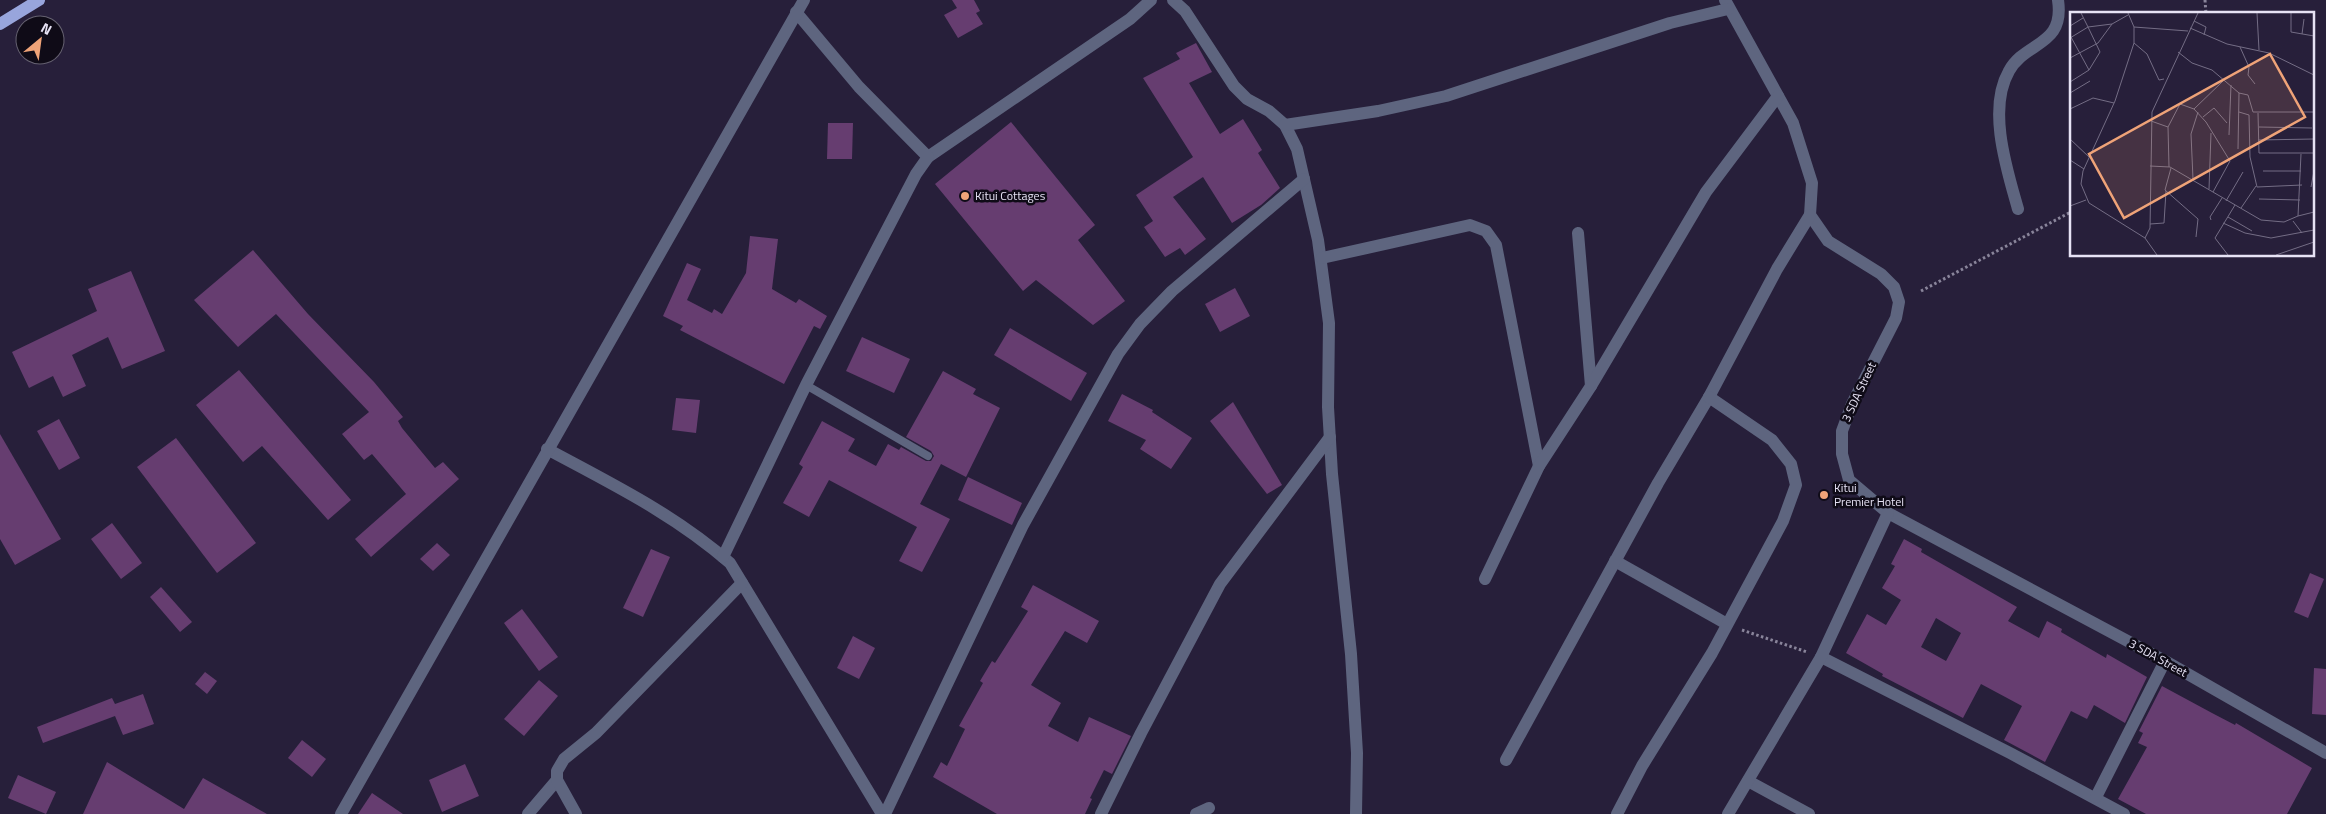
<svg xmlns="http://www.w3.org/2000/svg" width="2326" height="814" viewBox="0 0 2326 814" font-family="'Titillium Web',sans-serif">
	<rect width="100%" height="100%" fill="#271f3a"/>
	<!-- building -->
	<g fill="#663d70" fill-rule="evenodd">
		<path d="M 952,0 L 974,0 L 980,11 L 976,13 L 983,24 L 958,38 L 944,15 L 957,8 Z"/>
		<path d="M 1196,43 L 1212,72 L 1189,83 L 1220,134 L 1243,119 L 1262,150 L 1258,153 L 1280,188 L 1261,205 L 1232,223 L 1203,177 L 1173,197 L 1206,239 L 1185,255 L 1180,248 L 1165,257 L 1144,227 L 1153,221 L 1136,195 L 1193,157 L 1143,78 L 1180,59 L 1176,53 Z"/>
		<path d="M 1011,122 L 1095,225 L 1078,240 L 1125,301 L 1093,325 L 1036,280 L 1023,291 L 935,184 Z"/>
		<path d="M 828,123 L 853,123 L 852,159 L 827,159 Z"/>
		<path d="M 750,236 L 778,239 L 772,289 L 796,303 L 799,299 L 827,316 L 820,329 L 814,326 L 784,384 L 680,330 L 683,326 L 663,316 L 687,263 L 701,269 L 687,300 L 712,313 L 714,309 L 722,314 L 746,273 Z"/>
		<path d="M 253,250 L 308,314 L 374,382 L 403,417 L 398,421 L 402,428 L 435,468 L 443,462 L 459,479 L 371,557 L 355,539 L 406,494 L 372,454 L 364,460 L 342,434 L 369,412 L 276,314 L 238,347 L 194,300 Z"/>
		<path d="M 131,271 L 165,351 L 122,369 L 108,337 L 72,355 L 86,386 L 63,397 L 53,376 L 29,388 L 12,352 L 97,311 L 88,289 Z"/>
		<path d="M 1235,288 L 1250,316 L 1220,332 L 1205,304 Z"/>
		<path d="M 1010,328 L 1087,373 L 1071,401 L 994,355 Z"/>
		<path d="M 862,337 L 910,359 L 894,393 L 846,371 Z"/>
		<path d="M 239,370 L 351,500 L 328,520 L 262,446 L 243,462 L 196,405 Z"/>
		<path d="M 943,371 L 976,389 L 973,394 L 1000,408 L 966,477 L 941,464 L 920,504 L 950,519 L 922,572 L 899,561 L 917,527 L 829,480 L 809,517 L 783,503 L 803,467 L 799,464 L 822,421 L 855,439 L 848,451 L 876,466 L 888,444 L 899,450 L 901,447 L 926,461 L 931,461 L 934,456 L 931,451 L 906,437 Z"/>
		<path d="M 1122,394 L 1153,410 L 1152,412 L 1192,438 L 1171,469 L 1140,449 L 1146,440 L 1108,421 Z"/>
		<path d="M 676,398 L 700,400 L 696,433 L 672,430 Z"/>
		<path d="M 1233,402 L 1282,485 L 1267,494 L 1210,421 Z"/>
		<path d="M 59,419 L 80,458 L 59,470 L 37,431 Z"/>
		<path d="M 0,434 L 61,539 L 15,565 L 0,539 Z"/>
		<path d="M 176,438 L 256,543 L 217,573 L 137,467 Z"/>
		<path d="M 968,477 L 1022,503 L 1012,525 L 958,500 Z"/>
		<path d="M 112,523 L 142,563 L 121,579 L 91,539 Z"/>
		<path d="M 1904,539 L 1922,549 L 1921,552 L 2017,607 L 2008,621 L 2039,638 L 2047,621 L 2062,629 L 2061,632 L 2106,658 L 2107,654 L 2147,677 L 2125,723 L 2094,705 L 2087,719 L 2071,711 L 2045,762 L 2004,740 L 2022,706 L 1981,684 L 1963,718 L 1882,676 L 1883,674 L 1846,653 L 1867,614 L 1886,625 L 1901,600 L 1882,588 L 1895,566 L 1891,564 ZM 1936,618 L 1961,633 L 1946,661 L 1921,647 Z"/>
		<path d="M 437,543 L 450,555 L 433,571 L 420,559 Z"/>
		<path d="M 651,549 L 670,557 L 643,617 L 623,608 Z"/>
		<path d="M 2310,573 L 2324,579 L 2308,618 L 2294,612 Z"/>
		<path d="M 1033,585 L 1099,621 L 1087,643 L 1065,631 L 1031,685 L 1061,703 L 1048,726 L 1078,742 L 1089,717 L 1131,736 L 1112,774 L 1104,770 L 1090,798 L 1092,799 L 1085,814 L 997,814 L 933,777 L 941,762 L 947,766 L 965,729 L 959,726 L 983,683 L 980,681 L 992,661 L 995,663 L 1028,611 L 1021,607 Z"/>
		<path d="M 161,587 L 192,622 L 180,632 L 150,597 Z"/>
		<path d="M 522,609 L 558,657 L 539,671 L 504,623 Z"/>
		<path d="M 853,636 L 875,648 L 859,679 L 837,668 Z"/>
		<path d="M 2314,668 L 2326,669 L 2326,715 L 2312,714 Z"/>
		<path d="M 205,672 L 217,681 L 207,694 L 195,684 Z"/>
		<path d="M 539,680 L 558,696 L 524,736 L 504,719 Z"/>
		<path d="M 2162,686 L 2212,713 L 2235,725 L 2236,723 L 2312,768 L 2287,814 L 2146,814 L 2118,799 L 2147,747 L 2138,743 L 2143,733 L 2139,731 Z"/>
		<path d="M 143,694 L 154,724 L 123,735 L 115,716 L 43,743 L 37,727 L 112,698 L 115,704 Z"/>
		<path d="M 302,740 L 326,759 L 312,777 L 288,758 Z"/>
		<path d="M 107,762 L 184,809 L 203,778 L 267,814 L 83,814 Z"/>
		<path d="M 465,764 L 479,796 L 442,812 L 429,780 Z"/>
		<path d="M 18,775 L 56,792 L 46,814 L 8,798 Z"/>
		<path d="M 372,793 L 403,814 L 358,814 Z"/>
	</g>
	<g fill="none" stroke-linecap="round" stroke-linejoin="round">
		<!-- path -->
		<g stroke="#89849a" stroke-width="3" stroke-dasharray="2.5 2.5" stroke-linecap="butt">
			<path d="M 2205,0 L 2206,14"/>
			<path d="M 1921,291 L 2071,212"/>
			<path d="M 1742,630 L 1807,652"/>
		</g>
		<!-- lane -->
		<path stroke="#5e657f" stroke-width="8" d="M 806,385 L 928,456"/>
		<!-- street -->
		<g stroke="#5e657f" stroke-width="12">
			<path d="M 1173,0 L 1185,11 L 1234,86 L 1247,99 L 1269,111 L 1285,125 L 1297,149 L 1318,240 L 1329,323 L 1328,407 L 1332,474 L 1351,654 L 1357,753 L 1356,814"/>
			<path d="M 1725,0 L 1793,123 L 1812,183 L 1810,215 L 1828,241 L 1881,274 L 1894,287 L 1899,302 L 1896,318 L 1852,404 L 1842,431 L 1842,454 L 1849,480 L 1888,513 L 2165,661 L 2326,753"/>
			<path d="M 1285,125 L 1378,111 L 1446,96 L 1670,23 L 1728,9"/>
			<path d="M 928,157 L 1130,19 L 1151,0"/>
			<path d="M 2018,209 C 2007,170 1987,109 2009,71 C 2025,41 2065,47 2058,0"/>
			<path d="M 1578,233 L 1591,386"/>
			<path d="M 1322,258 L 1470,225 L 1486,231 L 1496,245 L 1539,466"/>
			<path d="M 547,449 C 612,484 674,514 730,563 L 882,814"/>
			<path d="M 723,557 L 806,385 L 916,174 L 928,157 L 859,87 L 796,12"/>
			<path d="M 1615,561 L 1727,624"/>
			<path d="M 1485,579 L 1539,466 L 1591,386 L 1706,192 L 1778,96"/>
			<path d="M 1821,657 L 2010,753 L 2124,814"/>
			<path d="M 1506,760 L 1658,483 L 1709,397 L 1777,269 L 1810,215"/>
			<path d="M 1748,781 L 1809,814"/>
			<path d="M 2096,797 L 2165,661"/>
			<path d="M 341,814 L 804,0"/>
			<path d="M 528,814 L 557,780"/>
			<path d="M 576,814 L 557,780 L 557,771 L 564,759 L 596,733 L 742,583"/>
			<path d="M 885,814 L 1023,525 L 1118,354 L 1140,324 L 1172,291 L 1304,179"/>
			<path d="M 1101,814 L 1141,733 L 1220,584 L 1330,437"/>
			<path d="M 1196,814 L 1209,808"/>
			<path d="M 1617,814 L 1642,766 L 1712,653 L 1783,521 L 1796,485 L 1791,464 L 1772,440 L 1709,397"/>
			<path d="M 1728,814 L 1821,657 L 1888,513"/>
		</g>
		<!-- primary -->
		<path stroke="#98a5dc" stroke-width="12" d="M 0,24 L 39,0"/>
	</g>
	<!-- markers -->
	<g fill="#efa378" stroke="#0f0b17" stroke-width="2">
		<circle cx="965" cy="196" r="5"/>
		<circle cx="1824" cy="495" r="5"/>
	</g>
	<g text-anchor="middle" stroke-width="5" stroke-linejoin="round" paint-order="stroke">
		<!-- poi labels -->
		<g font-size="12" fill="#e7e3f5" stroke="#0f0b17" text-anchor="start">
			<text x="975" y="200">Kitui Cottages</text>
			<text x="1834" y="492">Kitui<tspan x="1834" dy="14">Premier Hotel</tspan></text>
		</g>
		<!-- street labels -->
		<g font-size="12" fill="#e7e3f5" stroke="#0f0b17">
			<text transform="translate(1859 392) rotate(-65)" y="4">3 SDA Street</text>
			<text transform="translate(2158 658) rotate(29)" y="4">3 SDA Street</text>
		</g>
	</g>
	<!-- overview -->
	<g transform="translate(2070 12)">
		<rect width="244" height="244" fill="#271f3a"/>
		<path fill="none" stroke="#746d85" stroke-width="1" d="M 11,1 L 18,15 L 42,12 L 58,3M 58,1 L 64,15 L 64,31 L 45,89 L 13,159 L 11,172 L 19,191 L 75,226 L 87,243M 187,1 L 189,38M 221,1 L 221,20 L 244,24M 124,9 L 136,15 L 134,23M 0,14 L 13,6M 64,15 L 118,19M 120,16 L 157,32 L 199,41 L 244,63M 232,22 L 234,7M 1,25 L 19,58M 0,26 L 18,15 L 30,40 L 19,58 L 0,70M 64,31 L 77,42 L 89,68 L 94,67M 170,35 L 179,55 L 178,63 L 185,72M 108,40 L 122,51 L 142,58 L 169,81 L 178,83 L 183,100 L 244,100M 0,46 L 28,31 L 42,12M 0,81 L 20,69M 0,97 L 23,86 L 44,91M 124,97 L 153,69M 169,100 L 179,103 L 180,145 L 187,175 L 232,173M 188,101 L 189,141 L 244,141M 133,105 L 144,96 L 157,111M 81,109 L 98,115 L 99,155M 98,115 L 110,92 L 124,97 L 136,110 L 160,149 L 143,180M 189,115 L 242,116M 159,123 L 161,73M 0,127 L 19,145M 188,128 L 244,127M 168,137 L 169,81M 0,148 L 14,157M 80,154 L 100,155 L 191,208 L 214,210 L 228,204 L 231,142M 101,156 L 95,178 L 128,207 L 126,225M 193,159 L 231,159M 123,167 L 121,122 L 128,100M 241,175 L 244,159M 139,177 L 141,121M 189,187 L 230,188M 156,189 L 173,160M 0,194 L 16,188M 171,196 L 186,174M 228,204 L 244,200M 158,205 L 182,219M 141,208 L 140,205 L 152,186M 223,209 L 232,221M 153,211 L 175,221 L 201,226 L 244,218M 80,212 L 94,211 L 96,179M 75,226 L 80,216 L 82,100 L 128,1M 158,243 L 145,226 L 165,193M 206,243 L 244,230"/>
		<path fill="#efa378" fill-opacity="0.15" stroke="#efa378" stroke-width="2.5" d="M 200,42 L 235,105 L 54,206 L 19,142 Z"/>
		<rect width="244" height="244" fill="none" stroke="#e7e3f5" stroke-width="2.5"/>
	</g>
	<!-- north arrow -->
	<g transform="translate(40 40) rotate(29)"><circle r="24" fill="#0f0b17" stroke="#656170"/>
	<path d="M0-4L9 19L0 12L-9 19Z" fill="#efa378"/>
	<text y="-8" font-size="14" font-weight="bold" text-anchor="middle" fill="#e7e3f5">N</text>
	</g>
</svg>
